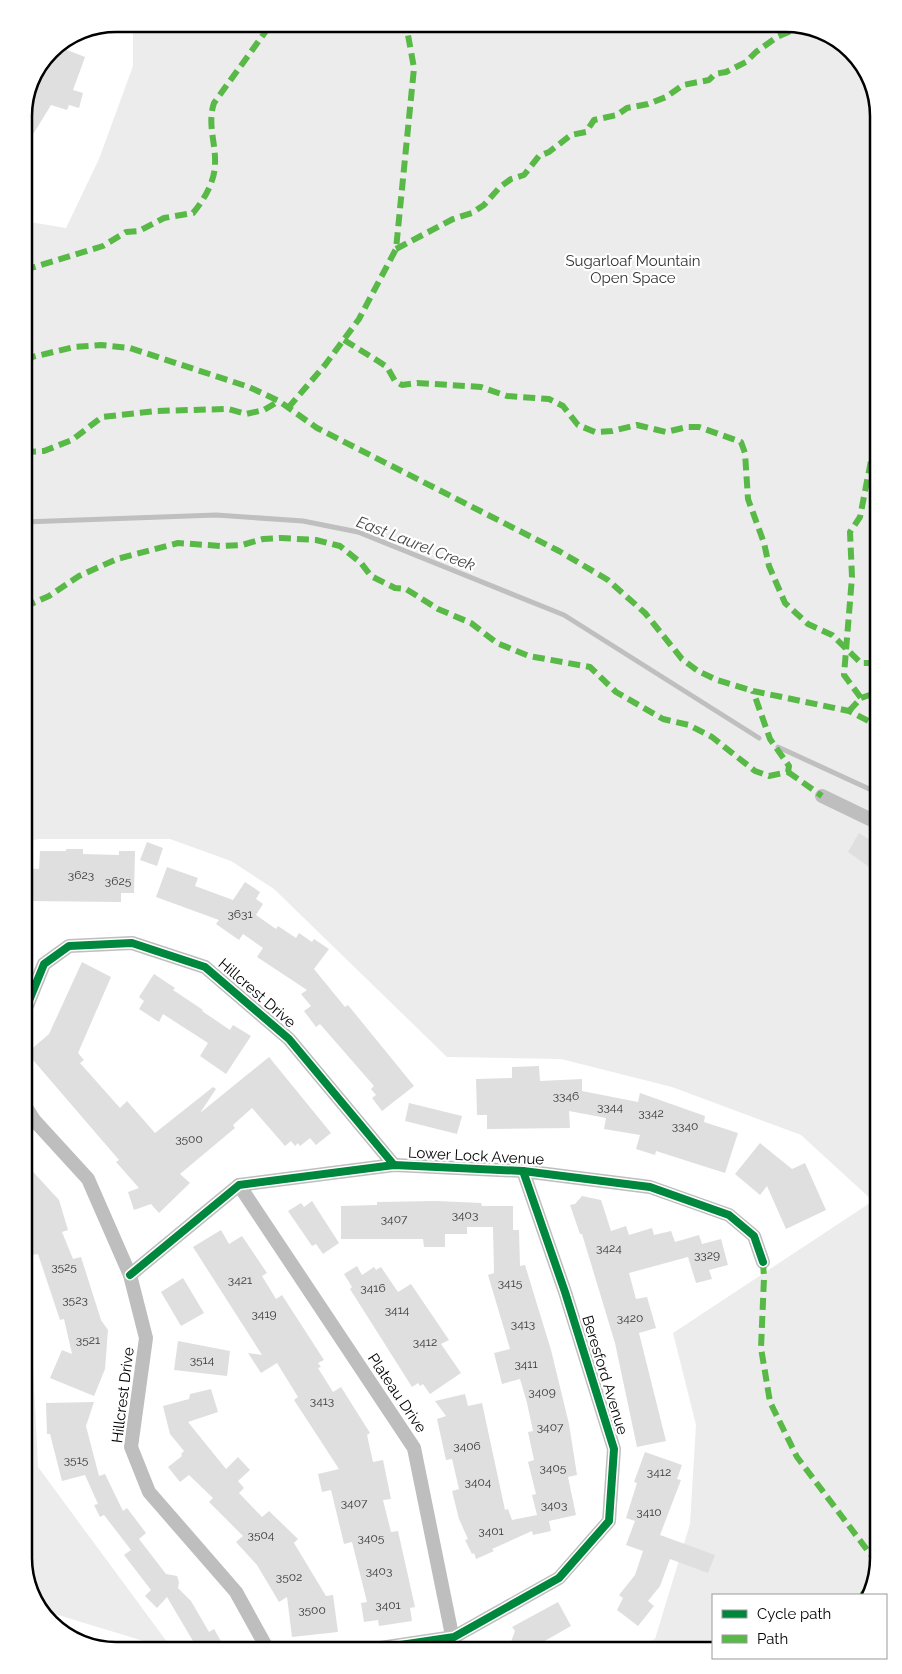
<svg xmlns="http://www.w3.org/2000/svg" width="902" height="1674" viewBox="0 0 902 1674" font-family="Raleway,sans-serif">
	<rect width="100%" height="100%" fill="#fff"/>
	<!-- green -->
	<g fill="#ececec">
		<path d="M 133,24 L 792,24 L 837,39 L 871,81 L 878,116 L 878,1558 L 867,1595 L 713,1595 L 713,1650 L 629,1650 L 655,1639 L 690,1524 L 696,1425 L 673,1333 L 873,1201 L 801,1135 L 672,1087 L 561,1059 L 447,1057 L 274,889 L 231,861 L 170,839 L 39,839 L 24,841 L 24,221 L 66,228 L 99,159 L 133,66 Z"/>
		<path d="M 24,1315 L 32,1343 L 38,1467 L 173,1650 L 45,1611 L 31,1593 L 24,1558 Z"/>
	</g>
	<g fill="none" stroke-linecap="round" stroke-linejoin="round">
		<!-- stream -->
		<g stroke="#bfbfbf" stroke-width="5">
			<path d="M 24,522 L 216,515 L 303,521 L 358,532 L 564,615 L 759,738"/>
			<path d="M 778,747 L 878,793"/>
		</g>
	</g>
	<!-- building -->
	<g fill="#dfdfdf">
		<path d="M 57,46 L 85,57 L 73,90 L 83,93 L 79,108 L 69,105 L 67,110 L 51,105 L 24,149 L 24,110 L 27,104 L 30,106 L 38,78 L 51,51 Z"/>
		<path d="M 859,833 L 878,845 L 878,873 L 848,852 Z"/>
		<path d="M 147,842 L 163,848 L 157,866 L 140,860 Z"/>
		<path d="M 66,849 L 83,849 L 83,854 L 119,855 L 119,851 L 135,851 L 134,893 L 121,893 L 121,902 L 24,901 L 24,868 L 39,869 L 40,851 L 66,851 Z"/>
		<path d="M 167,867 L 198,878 L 195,886 L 233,900 L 245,882 L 260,892 L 256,899 L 263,904 L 256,915 L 276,929 L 278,926 L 296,938 L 299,933 L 312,942 L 314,939 L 329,949 L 314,969 L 345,1007 L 348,1005 L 414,1086 L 382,1111 L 372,1098 L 376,1095 L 371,1089 L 374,1086 L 320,1024 L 316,1027 L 304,1011 L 311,1006 L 301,994 L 307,990 L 257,957 L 263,948 L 243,934 L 239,940 L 216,924 L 219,920 L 156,897 Z"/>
		<path d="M 82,962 L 111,977 L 78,1053 L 84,1060 L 80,1063 L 120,1108 L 127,1101 L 155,1133 L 213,1087 L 216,1089 L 200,1113 L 269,1057 L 331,1133 L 316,1145 L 310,1138 L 300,1146 L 298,1143 L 295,1146 L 291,1141 L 285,1146 L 252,1108 L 233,1125 L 235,1128 L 180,1174 L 190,1183 L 159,1213 L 151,1204 L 134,1210 L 128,1192 L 139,1188 L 116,1162 L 119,1160 L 27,1053 L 49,1034 Z"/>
		<path d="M 154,974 L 175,988 L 173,990 L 203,1010 L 202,1011 L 230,1030 L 233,1025 L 251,1036 L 226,1074 L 200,1056 L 208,1043 L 163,1014 L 159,1022 L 139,1009 L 144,1001 L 139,997 Z"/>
		<path d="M 539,1066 L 540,1081 L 582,1079 L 582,1091 L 638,1102 L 640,1093 L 705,1116 L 704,1122 L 738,1133 L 725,1173 L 656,1151 L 655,1155 L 636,1149 L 640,1135 L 604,1129 L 606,1118 L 569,1111 L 570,1128 L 487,1129 L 487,1115 L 477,1115 L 476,1079 L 512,1078 L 512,1067 Z"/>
		<path d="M 409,1103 L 462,1116 L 457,1134 L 405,1121 Z"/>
		<path d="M 760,1143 L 792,1169 L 805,1163 L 826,1210 L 786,1229 L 767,1186 L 760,1195 L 735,1174 Z"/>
		<path d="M 24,1162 L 59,1200 L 68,1230 L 62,1232 L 73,1259 L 81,1257 L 101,1320 L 108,1330 L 105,1369 L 94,1396 L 50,1378 L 62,1350 L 72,1354 L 64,1319 L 60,1320 L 38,1254 L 32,1255 L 24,1230 Z"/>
		<path d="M 582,1196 L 601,1200 L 611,1231 L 626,1226 L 629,1235 L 652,1228 L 654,1235 L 671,1231 L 675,1242 L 699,1235 L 702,1244 L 721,1239 L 728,1265 L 709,1270 L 712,1279 L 696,1283 L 688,1257 L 629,1273 L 636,1299 L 647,1297 L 656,1328 L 639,1333 L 666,1441 L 637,1447 L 615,1343 L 582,1234 L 580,1234 L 570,1205 L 575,1204 Z"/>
		<path d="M 312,1201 L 339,1243 L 323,1254 L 316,1244 L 312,1246 L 288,1211 L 301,1203 L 304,1207 Z"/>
		<path d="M 437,1201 L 481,1203 L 482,1206 L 513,1206 L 513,1230 L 519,1230 L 520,1266 L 525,1265 L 551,1350 L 569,1424 L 577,1475 L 568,1477 L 576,1515 L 549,1521 L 551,1531 L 533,1535 L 532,1531 L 492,1549 L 494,1551 L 476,1559 L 474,1553 L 472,1554 L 465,1540 L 468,1539 L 459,1519 L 452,1491 L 459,1489 L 452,1459 L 446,1460 L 437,1419 L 446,1416 L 435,1401 L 465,1394 L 468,1406 L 482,1403 L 505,1510 L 508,1509 L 512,1520 L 537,1515 L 532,1495 L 536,1494 L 528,1462 L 534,1460 L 528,1432 L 533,1431 L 527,1403 L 520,1379 L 502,1384 L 494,1353 L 510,1349 L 488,1275 L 494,1273 L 493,1227 L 467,1227 L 467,1234 L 445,1234 L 445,1247 L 424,1247 L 423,1239 L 341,1239 L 341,1206 L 377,1205 L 377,1202 Z"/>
		<path d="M 221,1230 L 229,1244 L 242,1236 L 267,1273 L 262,1276 L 276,1299 L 282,1295 L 324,1360 L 318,1363 L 321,1367 L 318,1368 L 333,1392 L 341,1387 L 370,1433 L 367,1435 L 373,1462 L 383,1460 L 391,1499 L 383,1500 L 391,1532 L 398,1531 L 415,1607 L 410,1608 L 412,1621 L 379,1626 L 378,1620 L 364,1622 L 361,1603 L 367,1602 L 352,1542 L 344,1544 L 331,1490 L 322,1492 L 318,1474 L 339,1469 L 294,1400 L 298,1397 L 277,1363 L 261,1373 L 248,1353 L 262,1355 L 193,1247 Z"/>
		<path d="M 357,1266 L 362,1275 L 374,1267 L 376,1270 L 381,1267 L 398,1292 L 411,1284 L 449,1340 L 441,1344 L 461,1373 L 430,1394 L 423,1384 L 420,1386 L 418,1383 L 412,1387 L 350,1289 L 352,1287 L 344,1274 Z"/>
		<path d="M 183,1278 L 204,1313 L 181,1326 L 161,1292 Z"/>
		<path d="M 178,1341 L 230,1351 L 227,1376 L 174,1370 Z"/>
		<path d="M 211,1389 L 218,1412 L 188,1422 L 226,1469 L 238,1457 L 250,1470 L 238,1481 L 244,1488 L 239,1493 L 262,1517 L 269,1511 L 298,1539 L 294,1543 L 326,1596 L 333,1595 L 338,1632 L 292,1637 L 287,1597 L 279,1602 L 257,1565 L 236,1542 L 243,1536 L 209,1502 L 213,1498 L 189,1475 L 180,1482 L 168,1467 L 182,1456 L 181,1454 L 184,1451 L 170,1434 L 163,1406 L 189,1399 L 190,1394 Z"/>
		<path d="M 94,1402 L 86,1426 L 99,1476 L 105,1474 L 123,1511 L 127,1508 L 146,1533 L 139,1539 L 166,1574 L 177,1576 L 179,1582 L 178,1588 L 191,1601 L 209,1632 L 214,1629 L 226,1650 L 178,1650 L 193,1641 L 167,1597 L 157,1608 L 145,1596 L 151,1590 L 124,1555 L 131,1550 L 104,1515 L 100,1517 L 94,1505 L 98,1504 L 85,1475 L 62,1481 L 50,1434 L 47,1434 L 46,1403 Z"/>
		<path d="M 645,1452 L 682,1465 L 677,1479 L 681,1480 L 660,1535 L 715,1555 L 708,1573 L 670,1559 L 660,1586 L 648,1601 L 654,1606 L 638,1626 L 617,1610 L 623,1598 L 619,1595 L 635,1575 L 643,1551 L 626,1545 L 635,1521 L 626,1518 L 637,1483 L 634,1482 Z"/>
		<path d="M 558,1602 L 571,1626 L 529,1650 L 508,1650 L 515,1631 L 512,1627 Z"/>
	</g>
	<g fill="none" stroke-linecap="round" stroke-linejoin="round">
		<!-- street -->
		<g stroke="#bebebe" stroke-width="14">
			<path d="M 822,796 L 878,823"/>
			<path d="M 24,1013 L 44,964 L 69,946 L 132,943 L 205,967 L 289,1039 L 394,1165"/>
			<path d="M 24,1104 L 34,1120 L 88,1179 L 130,1275 L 146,1338 L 131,1447 L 149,1492 L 236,1592 L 268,1650"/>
			<path d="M 239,1185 L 414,1448 L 455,1650"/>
			<path d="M 130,1275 L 239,1185 L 394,1165 L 523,1171 L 650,1187 L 729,1215 L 754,1236 L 763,1262"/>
			<path d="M 367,1650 L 454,1637 L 559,1578 L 609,1521 L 614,1449 L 565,1292 L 523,1171"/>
		</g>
		<!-- quiet -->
		<g stroke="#58b947" stroke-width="6" stroke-dasharray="12 6" stroke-linecap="butt">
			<path d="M 396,249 L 453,219 L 472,213 L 484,205 L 500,187 L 511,179 L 524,175 L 539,156 L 549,152 L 571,135 L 586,132 L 594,120 L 617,115 L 627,108 L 648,104 L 666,97 L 683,85 L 709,80 L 715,74 L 726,72 L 746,62 L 756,52 L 777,37 L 800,27"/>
			<path d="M 24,270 L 103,246 L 126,232 L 139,231 L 164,218 L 193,213 C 204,200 215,181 215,164 C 216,143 207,124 214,103 L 271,24"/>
			<path d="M 344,340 L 378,361 L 387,367 L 395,381 L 402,385 L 417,383 L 481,387 L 507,396 L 549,399 L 563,406 L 578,425 L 595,432 L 612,431 L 637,425 L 666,432 L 687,427 L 699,427 L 741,442 L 745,453 L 748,499 L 764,543 L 769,566 L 785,603 L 808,624 L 832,635 L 861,663 L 878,663"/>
			<path d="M 24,359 L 74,347 L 101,345 L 130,348 L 249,387 L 279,401 L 317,428 L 559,551 L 608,580 L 645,613 L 682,659 L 698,671 L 717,680 L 753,691 L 849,711 L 878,726"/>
			<path d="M 288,408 L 325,365 L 359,319 L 396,249 L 414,68 L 406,24"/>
			<path d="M 24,452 L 44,451 L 72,440 L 102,417 L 156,411 L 228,409 L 246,414 L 264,410 L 279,401"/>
			<path d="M 24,607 L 49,596 L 79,576 L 117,559 L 178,543 L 221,546 L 242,545 L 263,539 L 281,538 L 316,540 L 340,546 L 361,563 L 371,576 L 395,588 L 406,589 L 438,609 L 471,623 L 497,643 L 529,656 L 590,667 L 616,692 L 663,719 L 689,725 L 712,737 L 755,771 L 769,776 L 788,772 L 789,766 L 770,739 L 753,691"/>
			<path d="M 861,698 L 878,692"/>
			<path d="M 849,711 L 861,698 L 844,675 L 852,577 L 850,532 L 860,517 L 878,425"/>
			<path d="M 788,772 L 822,796"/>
			<path d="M 763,1262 L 764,1278 L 761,1348 L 770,1402 L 797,1457 L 874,1559 L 874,1571"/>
			<path d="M 862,1595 L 870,1585"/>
		</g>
		<!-- cycleway casing -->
		<g stroke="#fff" stroke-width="11">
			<g id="cycleway">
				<path d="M 24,1013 L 44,964 L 69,946 L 132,943 L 205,967 L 289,1039 L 394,1165"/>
				<path d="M 130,1275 L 239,1185 L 394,1165 L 523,1171 L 650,1187 L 729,1215 L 754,1236 L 763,1262"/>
				<path d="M 367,1650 L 454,1637 L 559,1578 L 609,1521 L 614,1449 L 565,1292 L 523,1171"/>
			</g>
		</g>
		<!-- cycleway -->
		<use href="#cycleway" stroke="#00873e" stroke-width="8"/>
	</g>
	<g text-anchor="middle" stroke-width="4.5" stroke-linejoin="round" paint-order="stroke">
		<!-- number labels -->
		<g font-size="12" fill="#383838">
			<text x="81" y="879">3623</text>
			<text x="118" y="885">3625</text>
			<text x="240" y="918">3631</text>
			<text x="566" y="1100">3346</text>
			<text x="610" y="1111">3344</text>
			<text x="651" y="1117">3342</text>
			<text x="685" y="1130">3340</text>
			<text x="189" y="1143">3500</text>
			<text x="465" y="1219">3403</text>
			<text x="394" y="1223">3407</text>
			<text x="609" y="1252">3424</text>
			<text x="707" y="1259">3329</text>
			<text x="64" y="1271">3525</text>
			<text x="240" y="1284">3421</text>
			<text x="510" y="1287">3415</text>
			<text x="373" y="1292">3416</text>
			<text x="75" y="1304">3523</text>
			<text x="397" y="1314">3414</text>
			<text x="264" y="1318">3419</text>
			<text x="630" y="1322">3420</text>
			<text x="523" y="1328">3413</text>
			<text x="88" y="1344">3521</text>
			<text x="425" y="1346">3412</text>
			<text x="202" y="1364">3514</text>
			<text x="526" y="1368">3411</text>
			<text x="542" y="1396">3409</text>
			<text x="322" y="1405">3413</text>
			<text x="550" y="1431">3407</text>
			<text x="467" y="1450">3406</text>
			<text x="76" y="1464">3515</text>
			<text x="553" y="1472">3405</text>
			<text x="659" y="1476">3412</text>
			<text x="478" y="1486">3404</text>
			<text x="354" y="1507">3407</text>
			<text x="554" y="1509">3403</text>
			<text x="649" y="1516">3410</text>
			<text x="491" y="1535">3401</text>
			<text x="261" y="1539">3504</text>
			<text x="371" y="1542">3405</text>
			<text x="379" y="1575">3403</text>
			<text x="289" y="1581">3502</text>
			<text x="388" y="1609">3401</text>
			<text x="312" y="1614">3500</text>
		</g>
		<!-- park labels -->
		<g font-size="15" fill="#333" stroke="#fff">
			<text x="633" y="266">Sugarloaf Mountain<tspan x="633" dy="17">Open Space</tspan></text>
		</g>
		<!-- street labels -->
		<g font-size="15" fill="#000" stroke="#fff">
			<text transform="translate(257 993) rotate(41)" y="5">Hillcrest Drive</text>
			<text transform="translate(476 1156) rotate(3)" y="5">Lower Lock Avenue</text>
			<text transform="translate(605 1375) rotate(73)" y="5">Beresford Avenue</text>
			<text transform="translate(397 1393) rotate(56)" y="5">Plateau Drive</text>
			<text transform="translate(123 1395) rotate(-83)" y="5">Hillcrest Drive</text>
		</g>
		<!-- water labels -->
		<g font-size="16" font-style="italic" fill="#444" stroke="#fff">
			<text transform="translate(416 543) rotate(21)" y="6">East Laurel Creek</text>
		</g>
	</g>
	<!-- crop -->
	<path d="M0 0H902V1674H0ZM116 32H786A84 84 0 0 1 870 116V1558A84 84 0 0 1 786 1642H116A84 84 0 0 1 32 1558V116A84 84 0 0 1 116 32Z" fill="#fff" fill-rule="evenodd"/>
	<path fill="none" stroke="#000" stroke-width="2.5" d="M116 32H786A84 84 0 0 1 870 116V1558A84 84 0 0 1 786 1642H116A84 84 0 0 1 32 1558V116A84 84 0 0 1 116 32Z"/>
	<!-- legend -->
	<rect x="712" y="1594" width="175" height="65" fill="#ffffff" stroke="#999999"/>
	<rect x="722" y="1610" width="25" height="8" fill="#00873e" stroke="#999999"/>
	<text x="757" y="1619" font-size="15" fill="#000000">Cycle path</text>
	<rect x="722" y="1635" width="25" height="8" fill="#58b947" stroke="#999999"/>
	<text x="757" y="1644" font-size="15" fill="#000000">Path</text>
</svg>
